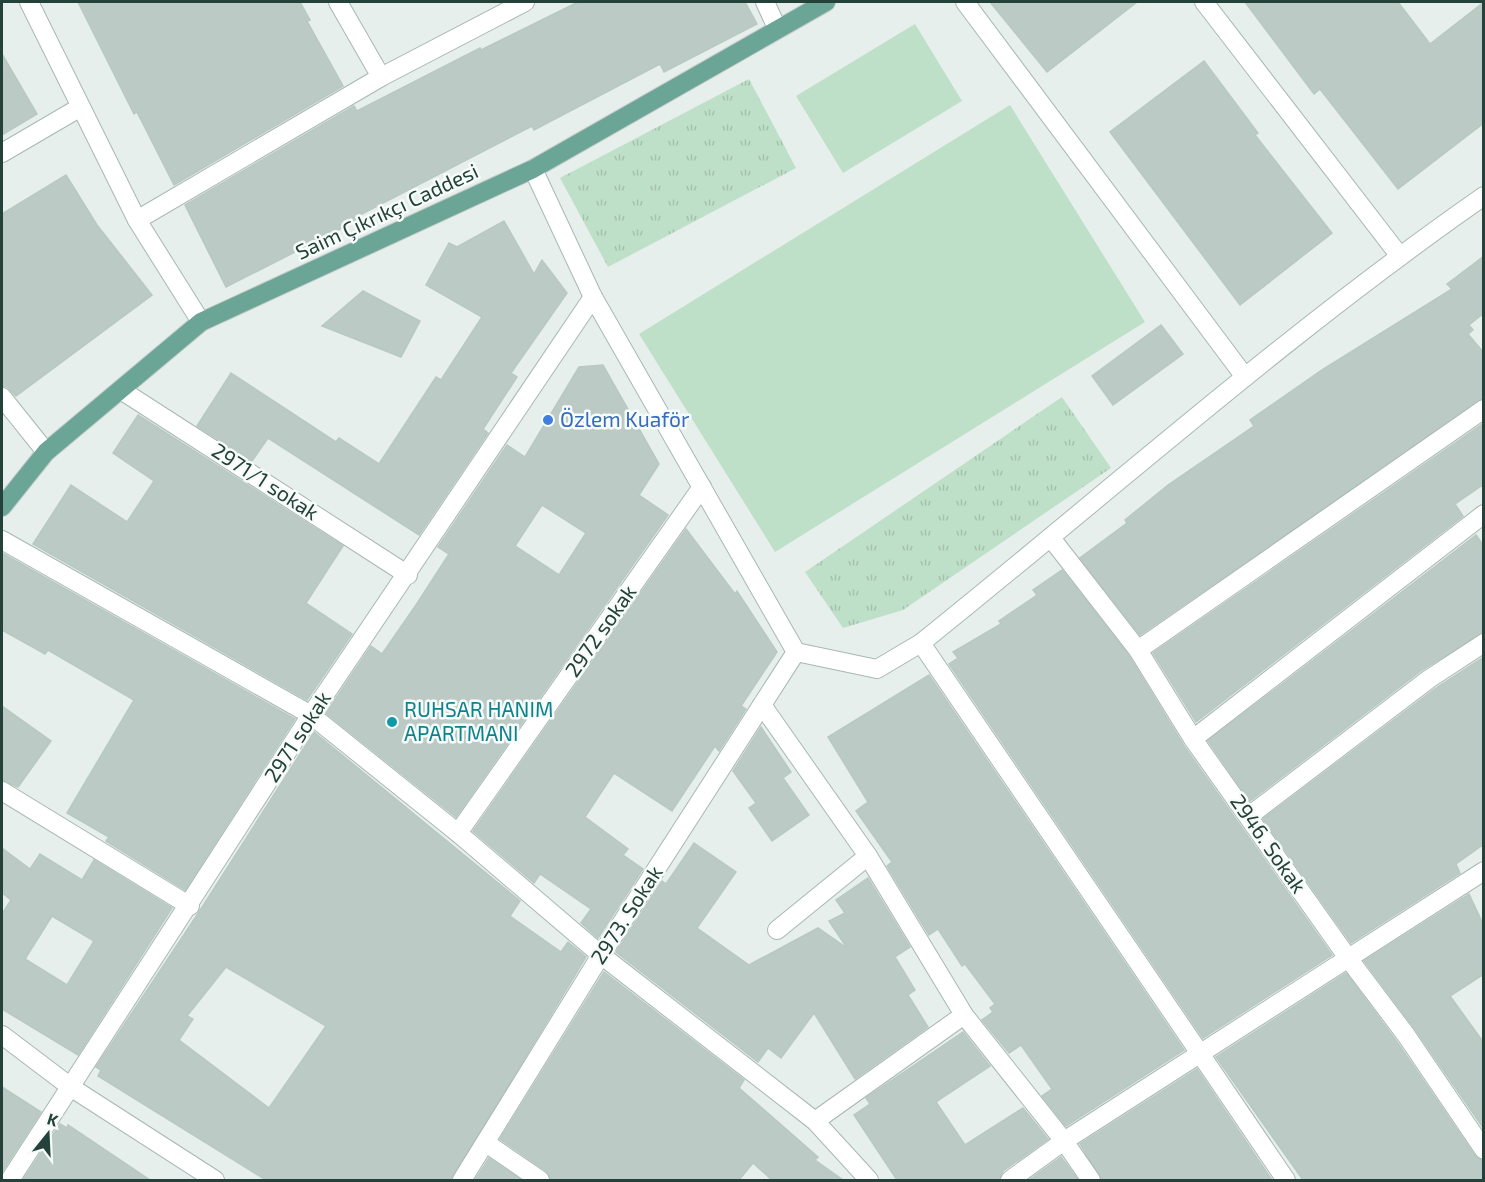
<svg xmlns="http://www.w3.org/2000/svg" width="1485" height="1182" viewBox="0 0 1485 1182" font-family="'Exo 2',sans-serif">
	<defs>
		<pattern id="park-tufts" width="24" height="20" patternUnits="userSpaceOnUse" patternTransform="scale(1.5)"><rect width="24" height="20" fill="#bfe0c8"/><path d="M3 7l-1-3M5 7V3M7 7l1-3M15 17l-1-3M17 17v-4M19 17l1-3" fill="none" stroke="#a4c1ad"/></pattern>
	</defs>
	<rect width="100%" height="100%" fill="#e6efeb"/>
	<!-- green -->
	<g fill="#bfe0c8">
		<path d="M 915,24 L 962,101 L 843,173 L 796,96 Z"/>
		<path d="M 1010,105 L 1145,322 L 775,552 L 639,334 Z"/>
	</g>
	<!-- park -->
	<g fill="url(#park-tufts)">
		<path d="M 749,79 L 796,168 L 608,267 L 560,178 Z"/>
		<path d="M 1062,397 L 1111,468 L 903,610 L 843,628 L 805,572 Z"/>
	</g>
	<!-- building -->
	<g fill="#bbcac4" stroke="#b8c9c2" stroke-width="1.5" fill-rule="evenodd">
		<path d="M 78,2 L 300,2 L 310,20 L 307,21 L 343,86 L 174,185 L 137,112 L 134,114 Z"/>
		<path d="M 578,2 L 745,2 L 757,24 L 664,72 L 660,64 L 534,130 L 532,126 L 356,217 L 358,220 L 226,287 L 185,205 L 354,106 L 357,111 L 480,48 L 481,50 Z"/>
		<path d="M 990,2 L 1137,2 L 1047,72 Z"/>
		<path d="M 1245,2 L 1398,2 L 1430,44 L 1484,2 L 1484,123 L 1398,189 L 1320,89 L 1314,94 Z"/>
		<path d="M 2,54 L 37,114 L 2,135 Z"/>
		<path d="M 1204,61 L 1258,133 L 1255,135 L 1332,233 L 1240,305 L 1110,132 Z"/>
		<path d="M 66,175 L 97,225 L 152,295 L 16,396 L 7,387 L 2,386 L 2,214 Z"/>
		<path d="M 504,221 L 534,274 L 542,260 L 567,293 L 511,373 L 517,377 L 483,429 L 488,433 L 419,535 L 268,438 L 252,461 L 197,426 L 231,373 L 336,442 L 339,438 L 379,464 L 436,377 L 441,380 L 482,317 L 426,285 L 449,243 L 457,247 Z"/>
		<path d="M 1484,256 L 1484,313 L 1469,325 L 1473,330 L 1468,334 L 1484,353 L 1484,398 L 1140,635 L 1080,558 L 1127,523 L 1125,520 L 1168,485 L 1254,426 L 1250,420 L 1322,370 L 1452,289 L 1447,284 Z"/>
		<path d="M 363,291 L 420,321 L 401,357 L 322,326 Z"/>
		<path d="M 1161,325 L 1183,354 L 1113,405 L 1092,376 Z"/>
		<path d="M 603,365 L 659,464 L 639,495 L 668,515 L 456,817 L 326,713 L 371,646 L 382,654 L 416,605 L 449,554 L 438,547 L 507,445 L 525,457 L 579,367 ZM 542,505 L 586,533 L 559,575 L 515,546 Z"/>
		<path d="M 138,415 L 343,546 L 306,603 L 352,634 L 307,700 L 33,544 L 71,485 L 127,522 L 154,481 L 113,453 Z"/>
		<path d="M 1484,423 L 1484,484 L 1455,504 L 1463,516 L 1196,722 L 1153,653 Z"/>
		<path d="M 686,529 L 735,594 L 737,591 L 777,652 L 741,706 L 746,709 L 719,751 L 715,746 L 672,811 L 614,773 L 585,817 L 628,849 L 623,855 L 643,869 L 598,938 L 581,923 L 591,909 L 540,874 L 534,883 L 473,831 Z"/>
		<path d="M 1476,535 L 1484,546 L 1484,632 L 1422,670 L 1250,801 L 1208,741 Z"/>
		<path d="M 2,553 L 295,719 L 185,890 L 106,841 L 109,837 L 67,813 L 134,700 L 48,650 L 45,654 L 2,630 Z"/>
		<path d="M 1062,570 L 1129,656 L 1184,746 L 1332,955 L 1203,1038 L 949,664 L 958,658 L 953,652 L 1001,624 L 999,621 L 1037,595 L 1033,590 Z"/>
		<path d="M 1484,657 L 1484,844 L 1456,864 L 1460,873 L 1351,943 L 1263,819 L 1436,688 Z"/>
		<path d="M 929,675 L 1184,1050 L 1066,1126 L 1042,1096 L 1052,1089 L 1021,1045 L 1009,1053 L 982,1020 L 993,1012 L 990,1008 L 995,1004 L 965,964 L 962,966 L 938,929 L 929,935 L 887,866 L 892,862 L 856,811 L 868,802 L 828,737 Z"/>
		<path d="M 2,706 L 51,741 L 18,787 L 2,780 Z"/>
		<path d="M 761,727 L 791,772 L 783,778 L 809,815 L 772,841 L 749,808 L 756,803 L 733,771 Z"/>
		<path d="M 314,732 L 520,901 L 510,916 L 561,952 L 568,942 L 586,957 L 451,1180 L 266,1180 L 98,1076 L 101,1070 L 96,1067 L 199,912 ZM 226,967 L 326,1026 L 269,1108 L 179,1040 L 193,1019 L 187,1016 Z"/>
		<path d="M 694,843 L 736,872 L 697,928 L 749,965 L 818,928 L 847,948 L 829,921 L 845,913 L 836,900 L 868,878 L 910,947 L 895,957 L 915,990 L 908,995 L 928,1027 L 855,1079 L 814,1013 L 781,1058 L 768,1048 L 758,1062 L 616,952 L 662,881 L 666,884 Z"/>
		<path d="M 2,848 L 30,869 L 40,854 L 82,880 L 94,860 L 172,908 L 78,1055 L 2,1009 L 2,914 L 11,900 L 2,893 ZM 52,916 L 94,941 L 67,985 L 25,959 Z"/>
		<path d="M 1469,894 L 1484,926 L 1484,974 L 1450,996 L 1484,1043 L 1484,1129 L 1415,1029 L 1364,961 Z"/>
		<path d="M 604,972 L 744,1080 L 739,1088 L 818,1157 L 815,1160 L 843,1180 L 772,1180 L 753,1163 L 739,1180 L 551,1180 L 546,1171 L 500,1139 Z"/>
		<path d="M 1346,973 L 1397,1042 L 1475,1156 L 1484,1161 L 1484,1180 L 1303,1180 L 1216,1057 Z"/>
		<path d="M 963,1032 L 990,1066 L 936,1102 L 965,1145 L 1023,1108 L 1048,1139 L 1003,1171 L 999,1180 L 897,1180 L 854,1115 L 870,1104 L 866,1098 Z"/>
		<path d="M 1197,1069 L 1272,1180 L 1102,1180 L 1080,1144 Z"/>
		<path d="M 2,1087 L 41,1112 L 2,1172 Z"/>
		<path d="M 60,1124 L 67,1128 L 68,1125 L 150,1180 L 23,1180 Z"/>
		<path d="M 1061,1157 L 1078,1180 L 1029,1180 Z"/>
		<path d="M 489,1158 L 521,1180 L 475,1180 Z"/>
	</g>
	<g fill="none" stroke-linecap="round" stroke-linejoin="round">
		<!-- minor casing -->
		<g stroke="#a8b8b2" stroke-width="20">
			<g id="minor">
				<path d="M 29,2 L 137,220 L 201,322"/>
				<path d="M 338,2 L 381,77"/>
				<path d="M 765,2 L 777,28"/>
				<path d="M 965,2 L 1245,377"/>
				<path d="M 1204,2 L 1399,255"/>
				<path d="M 2,153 L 79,108"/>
				<path d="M 533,169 L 593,297 L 796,652 L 877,669 L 921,643 C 1108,493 1287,333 1484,196"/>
				<path d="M 137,220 L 381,77 L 525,2"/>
				<path d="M 121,390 L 408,575"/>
				<path d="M 2,397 L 46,452"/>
				<path d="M 1051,538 L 1138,650 L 1193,739 L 1348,958 L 1406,1035 L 1484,1150"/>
				<path d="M 2,540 L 311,715 L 458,833 L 601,955 L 815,1121 L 869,1180"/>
				<path d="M 921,643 L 1286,1180"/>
				<path d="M 1138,650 L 1484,409"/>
				<path d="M 762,705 L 868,856 L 964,1015 L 1064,1141 L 1091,1180"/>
				<path d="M 1193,739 L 1484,514"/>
				<path d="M 2,791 L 190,906"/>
				<path d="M 1249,816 L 1429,679 L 1484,643"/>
				<path d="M 458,833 L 702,487"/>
				<path d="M 777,930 L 868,856"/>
				<path d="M 2,1035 L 72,1088 L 215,1180"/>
				<path d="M 815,1121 L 964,1015"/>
				<path d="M 486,1143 L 540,1180"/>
				<path d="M 10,1180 L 311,715 L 593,297"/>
				<path d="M 462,1180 L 601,955 L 796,652"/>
				<path d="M 1010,1180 L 1064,1141 L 1484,871"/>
			</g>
		</g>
		<!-- major casing -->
		<g stroke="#c2cac8" stroke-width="20">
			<path id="major" d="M 2,507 L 46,452 L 201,322 L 533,169 L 826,2"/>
		</g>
		<!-- minor -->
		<use href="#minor" stroke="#fff" stroke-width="18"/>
		<!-- major -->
		<use href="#major" stroke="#6aa596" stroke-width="18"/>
	</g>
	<!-- markers -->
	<circle fill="#3f7fe0" stroke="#f7fbf9" stroke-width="2" cx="548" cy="420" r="6"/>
	<circle fill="#0f9aa8" stroke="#f7fbf9" stroke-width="2" cx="392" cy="722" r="6"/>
	<g text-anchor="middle" stroke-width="5" stroke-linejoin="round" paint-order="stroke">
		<!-- street labels -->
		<g font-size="21" fill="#24423a" stroke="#f7fbf9">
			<text transform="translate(387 212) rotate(-25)" y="7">Saim Çıkrıkçı Caddesi</text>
			<text transform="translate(265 482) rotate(33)" y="7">2971/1 sokak</text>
			<text transform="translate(601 631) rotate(-55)" y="7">2972 sokak</text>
			<text transform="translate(298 737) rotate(-57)" y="7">2971 sokak</text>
			<text transform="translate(1268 844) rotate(55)" y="7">2946. Sokak</text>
			<text transform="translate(627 915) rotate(-57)" y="7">2973. Sokak</text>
		</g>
		<!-- shop labels -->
		<g font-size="21" fill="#366cbe" stroke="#f7fbf9" text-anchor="start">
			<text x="560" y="427">Özlem Kuaför</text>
		</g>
		<!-- culture labels -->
		<g font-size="21" fill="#0d838f" stroke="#f7fbf9" text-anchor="start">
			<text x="404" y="717">RUHSAR HANIM<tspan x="404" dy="24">APARTMANI</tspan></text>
		</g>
	</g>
	<!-- border -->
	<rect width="1485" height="1182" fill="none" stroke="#24423a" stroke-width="6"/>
	<!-- north arrow -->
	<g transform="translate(48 1134) rotate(18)" stroke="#f7fbf9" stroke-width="4.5" paint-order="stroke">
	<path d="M0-4.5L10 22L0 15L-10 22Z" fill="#24423a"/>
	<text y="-9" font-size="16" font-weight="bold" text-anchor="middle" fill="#24423a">K</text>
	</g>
</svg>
